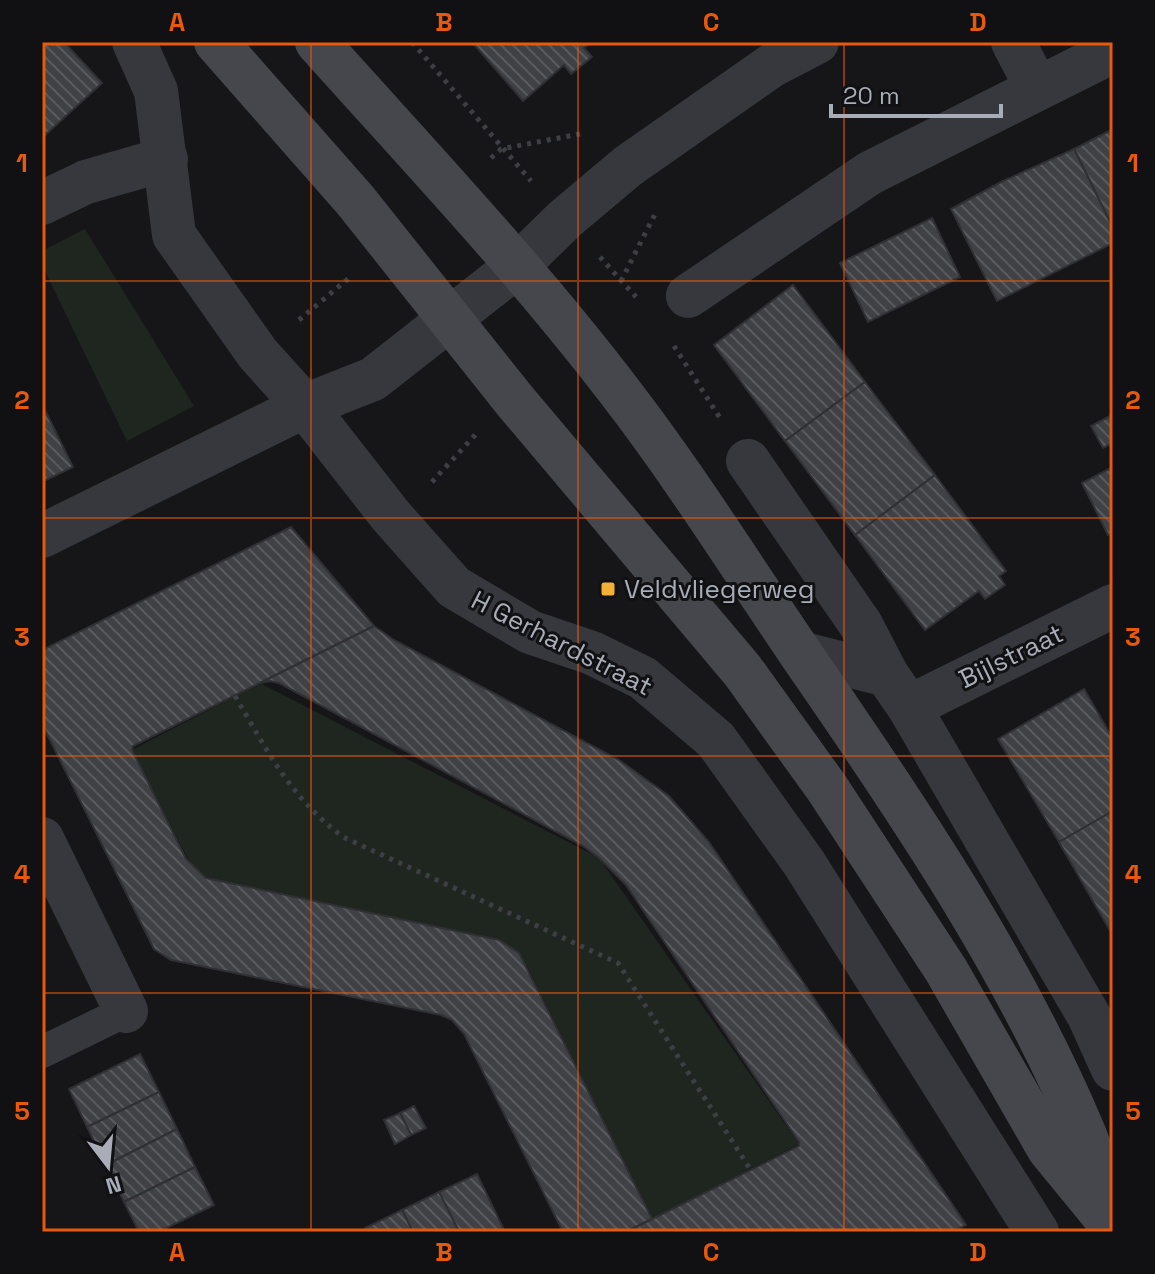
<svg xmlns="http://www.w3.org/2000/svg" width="1155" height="1274" viewBox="0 0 1155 1274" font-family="'Space Grotesk',sans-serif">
	<defs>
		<pattern id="building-back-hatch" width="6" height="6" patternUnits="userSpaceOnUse" patternTransform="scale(2)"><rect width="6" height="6" fill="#404145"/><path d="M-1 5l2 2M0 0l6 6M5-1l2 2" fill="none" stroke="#595a5e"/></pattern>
	</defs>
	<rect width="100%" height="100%" fill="#161618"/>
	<!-- grass -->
	<g fill="#1e261f">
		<path d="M 85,229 L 194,406 L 127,441 L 42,265 L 42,251 Z"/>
		<path d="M 260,683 L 599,858 L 799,1144 L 652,1219 L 527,966 L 514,950 L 210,879 L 192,867 L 132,750 Z"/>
	</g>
	<!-- building -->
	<g fill="url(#building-back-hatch)" stroke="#303034" stroke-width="2">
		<path d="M 42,42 L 64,42 L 102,83 L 42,138 Z"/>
		<path d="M 472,42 L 591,42 L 584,48 L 592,57 L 571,74 L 564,65 L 523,101 Z"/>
		<path d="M 1113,129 L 1113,228 L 1074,149 Z"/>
		<path d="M 1074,149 L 1113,228 L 1113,243 L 997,301 L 951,209 L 1003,181 Z"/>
		<path d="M 932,218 L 960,277 L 868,322 L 840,263 Z"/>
		<path d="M 793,285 L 865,382 L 785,441 L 714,345 Z"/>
		<path d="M 865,382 L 935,475 L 855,535 L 785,441 Z"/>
		<path d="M 42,404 L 73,467 L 42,482 Z"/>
		<path d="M 1110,416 L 1113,421 L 1113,443 L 1103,448 L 1091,426 Z"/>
		<path d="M 1113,467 L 1113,533 L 1108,535 L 1082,483 Z"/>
		<path d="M 935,475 L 1006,571 L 999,576 L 1005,585 L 985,599 L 979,591 L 925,630 L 855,535 Z"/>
		<path d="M 291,527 L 374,626 L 133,746 L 132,750 L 186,859 L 206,878 L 499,940 L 519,953 L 652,1219 L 626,1232 L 563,1232 L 464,1034 L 452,1020 L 441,1015 L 171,960 L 154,949 L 42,724 L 42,650 Z"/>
		<path d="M 374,626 L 394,640 L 619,760 L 669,796 L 709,842 L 966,1225 L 953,1232 L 626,1232 L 799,1146 L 799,1142 L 626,885 L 599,858 L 583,846 L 279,683 L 270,681 L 260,683 Z"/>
		<path d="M 1084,689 L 1113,739 L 1113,811 L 1059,842 L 998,739 Z"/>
		<path d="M 1113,811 L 1113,936 L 1059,842 Z"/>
		<path d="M 140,1054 L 159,1092 L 87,1127 L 69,1089 Z"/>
		<path d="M 159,1092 L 177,1129 L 106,1165 L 87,1127 Z"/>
		<path d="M 414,1106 L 426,1128 L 411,1135 L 400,1113 Z"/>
		<path d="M 400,1113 L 411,1135 L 395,1144 L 384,1120 Z"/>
		<path d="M 177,1129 L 195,1167 L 124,1202 L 106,1165 Z"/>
		<path d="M 195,1167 L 214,1205 L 158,1232 L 139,1232 L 124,1202 Z"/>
		<path d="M 477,1174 L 505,1232 L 459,1232 L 439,1192 Z"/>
		<path d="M 439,1192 L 459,1232 L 413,1232 L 402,1210 Z"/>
		<path d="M 402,1210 L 413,1232 L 367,1232 L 365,1228 Z"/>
	</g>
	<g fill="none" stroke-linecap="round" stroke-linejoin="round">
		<!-- path -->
		<g stroke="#3d3f44" stroke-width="5" stroke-dasharray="4 6" stroke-linecap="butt">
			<path d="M 412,42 L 531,181"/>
			<path d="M 491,158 L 501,149 L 585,133"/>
			<path d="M 600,257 L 636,297"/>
			<path d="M 621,281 L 655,214"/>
			<path d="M 299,320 L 349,278"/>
			<path d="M 674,346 L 720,418"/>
			<path d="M 432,482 L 476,434"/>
			<path d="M 235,696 C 268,752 290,797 343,837 L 618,963 L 750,1169"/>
		</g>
		<!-- lane -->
		<path stroke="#37383d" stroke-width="32" d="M 42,1052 L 126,1011"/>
		<!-- street -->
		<g stroke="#37383d" stroke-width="44">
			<path d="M 134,42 L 156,91 L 174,235 L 258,354 L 305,406 L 391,516 L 454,587 L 530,632 L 592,653 L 643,678 L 716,740 L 804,863 L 1037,1232"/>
			<path d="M 1013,42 L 1037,88"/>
			<path d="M 42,203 L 86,182 L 166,159"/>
			<path d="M 688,296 L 870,173 L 1113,51"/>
			<path d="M 748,461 L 861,625 L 887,675 L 909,707 L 1089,1016 L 1113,1069"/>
			<path d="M 42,536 L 305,406 L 373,379 L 517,266 L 565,219 L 628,166 L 771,66 L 817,42"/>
			<path d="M 800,653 L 887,675"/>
			<path d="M 909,707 L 1113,606"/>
			<path d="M 42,839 L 126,1011"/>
		</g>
		<!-- secondary -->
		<g stroke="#45474d" stroke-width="44">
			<path d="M 216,42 L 355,200 L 515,401 L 742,670 L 827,788 L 946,970 L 1049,1149 L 1113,1227"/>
			<path d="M 317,42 C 420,157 526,269 620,392 C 691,484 752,584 818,679 C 917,823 1016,971 1084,1133 C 1094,1157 1100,1183 1108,1208"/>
		</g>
	</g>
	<!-- grid -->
	<path fill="none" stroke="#e8590c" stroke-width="2" stroke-opacity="0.55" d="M 311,42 L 311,1232M 578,42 L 578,1232M 844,42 L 844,1232M 42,281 L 1113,281M 42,518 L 1113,518M 42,756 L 1113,756M 42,993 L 1113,993"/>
	<!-- markers -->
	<rect fill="#f2b134" stroke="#111113" stroke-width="3" x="600" y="581" width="16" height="16" rx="4"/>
	<g text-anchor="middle" stroke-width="6" stroke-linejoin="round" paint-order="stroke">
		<!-- poi labels -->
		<g font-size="26" fill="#a8adb8" stroke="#111113" text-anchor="start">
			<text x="624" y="598">Veldvliegerweg</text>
		</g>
		<!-- street labels -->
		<g font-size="26" fill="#a8adb8" stroke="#111113">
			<text transform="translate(562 643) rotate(27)" y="9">H Gerhardstraat</text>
			<text transform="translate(1011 656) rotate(-26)" y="9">Bijlstraat</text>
		</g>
	</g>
	<!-- border -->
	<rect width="1155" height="1274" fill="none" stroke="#111113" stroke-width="88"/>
	<!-- north arrow -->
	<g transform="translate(108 1166) rotate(164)" stroke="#111113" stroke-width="6" paint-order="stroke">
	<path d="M0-6L14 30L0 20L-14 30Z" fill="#a8adb8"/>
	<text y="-12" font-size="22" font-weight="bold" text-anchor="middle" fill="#a8adb8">N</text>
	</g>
	<!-- scale -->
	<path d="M831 104v12h170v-12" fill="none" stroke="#a8adb8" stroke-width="4"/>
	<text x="843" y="104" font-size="24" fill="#a8adb8" stroke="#111113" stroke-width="6" paint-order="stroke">20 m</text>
	<rect x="44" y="44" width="1067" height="1186" fill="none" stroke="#e8590c" stroke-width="3"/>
	<g font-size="26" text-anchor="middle" font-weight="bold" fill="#e8590c">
		<text x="177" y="31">A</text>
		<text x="444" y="31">B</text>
		<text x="711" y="31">C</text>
		<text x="978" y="31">D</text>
		<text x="22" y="172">1</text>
		<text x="1133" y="172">1</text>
		<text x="22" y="409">2</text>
		<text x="1133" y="409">2</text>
		<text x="22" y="646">3</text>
		<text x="1133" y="646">3</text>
		<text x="22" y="883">4</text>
		<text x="1133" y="883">4</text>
		<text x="22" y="1120">5</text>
		<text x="1133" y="1120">5</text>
		<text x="177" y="1261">A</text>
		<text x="444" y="1261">B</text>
		<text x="711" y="1261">C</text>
		<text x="978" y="1261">D</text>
	</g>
</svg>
